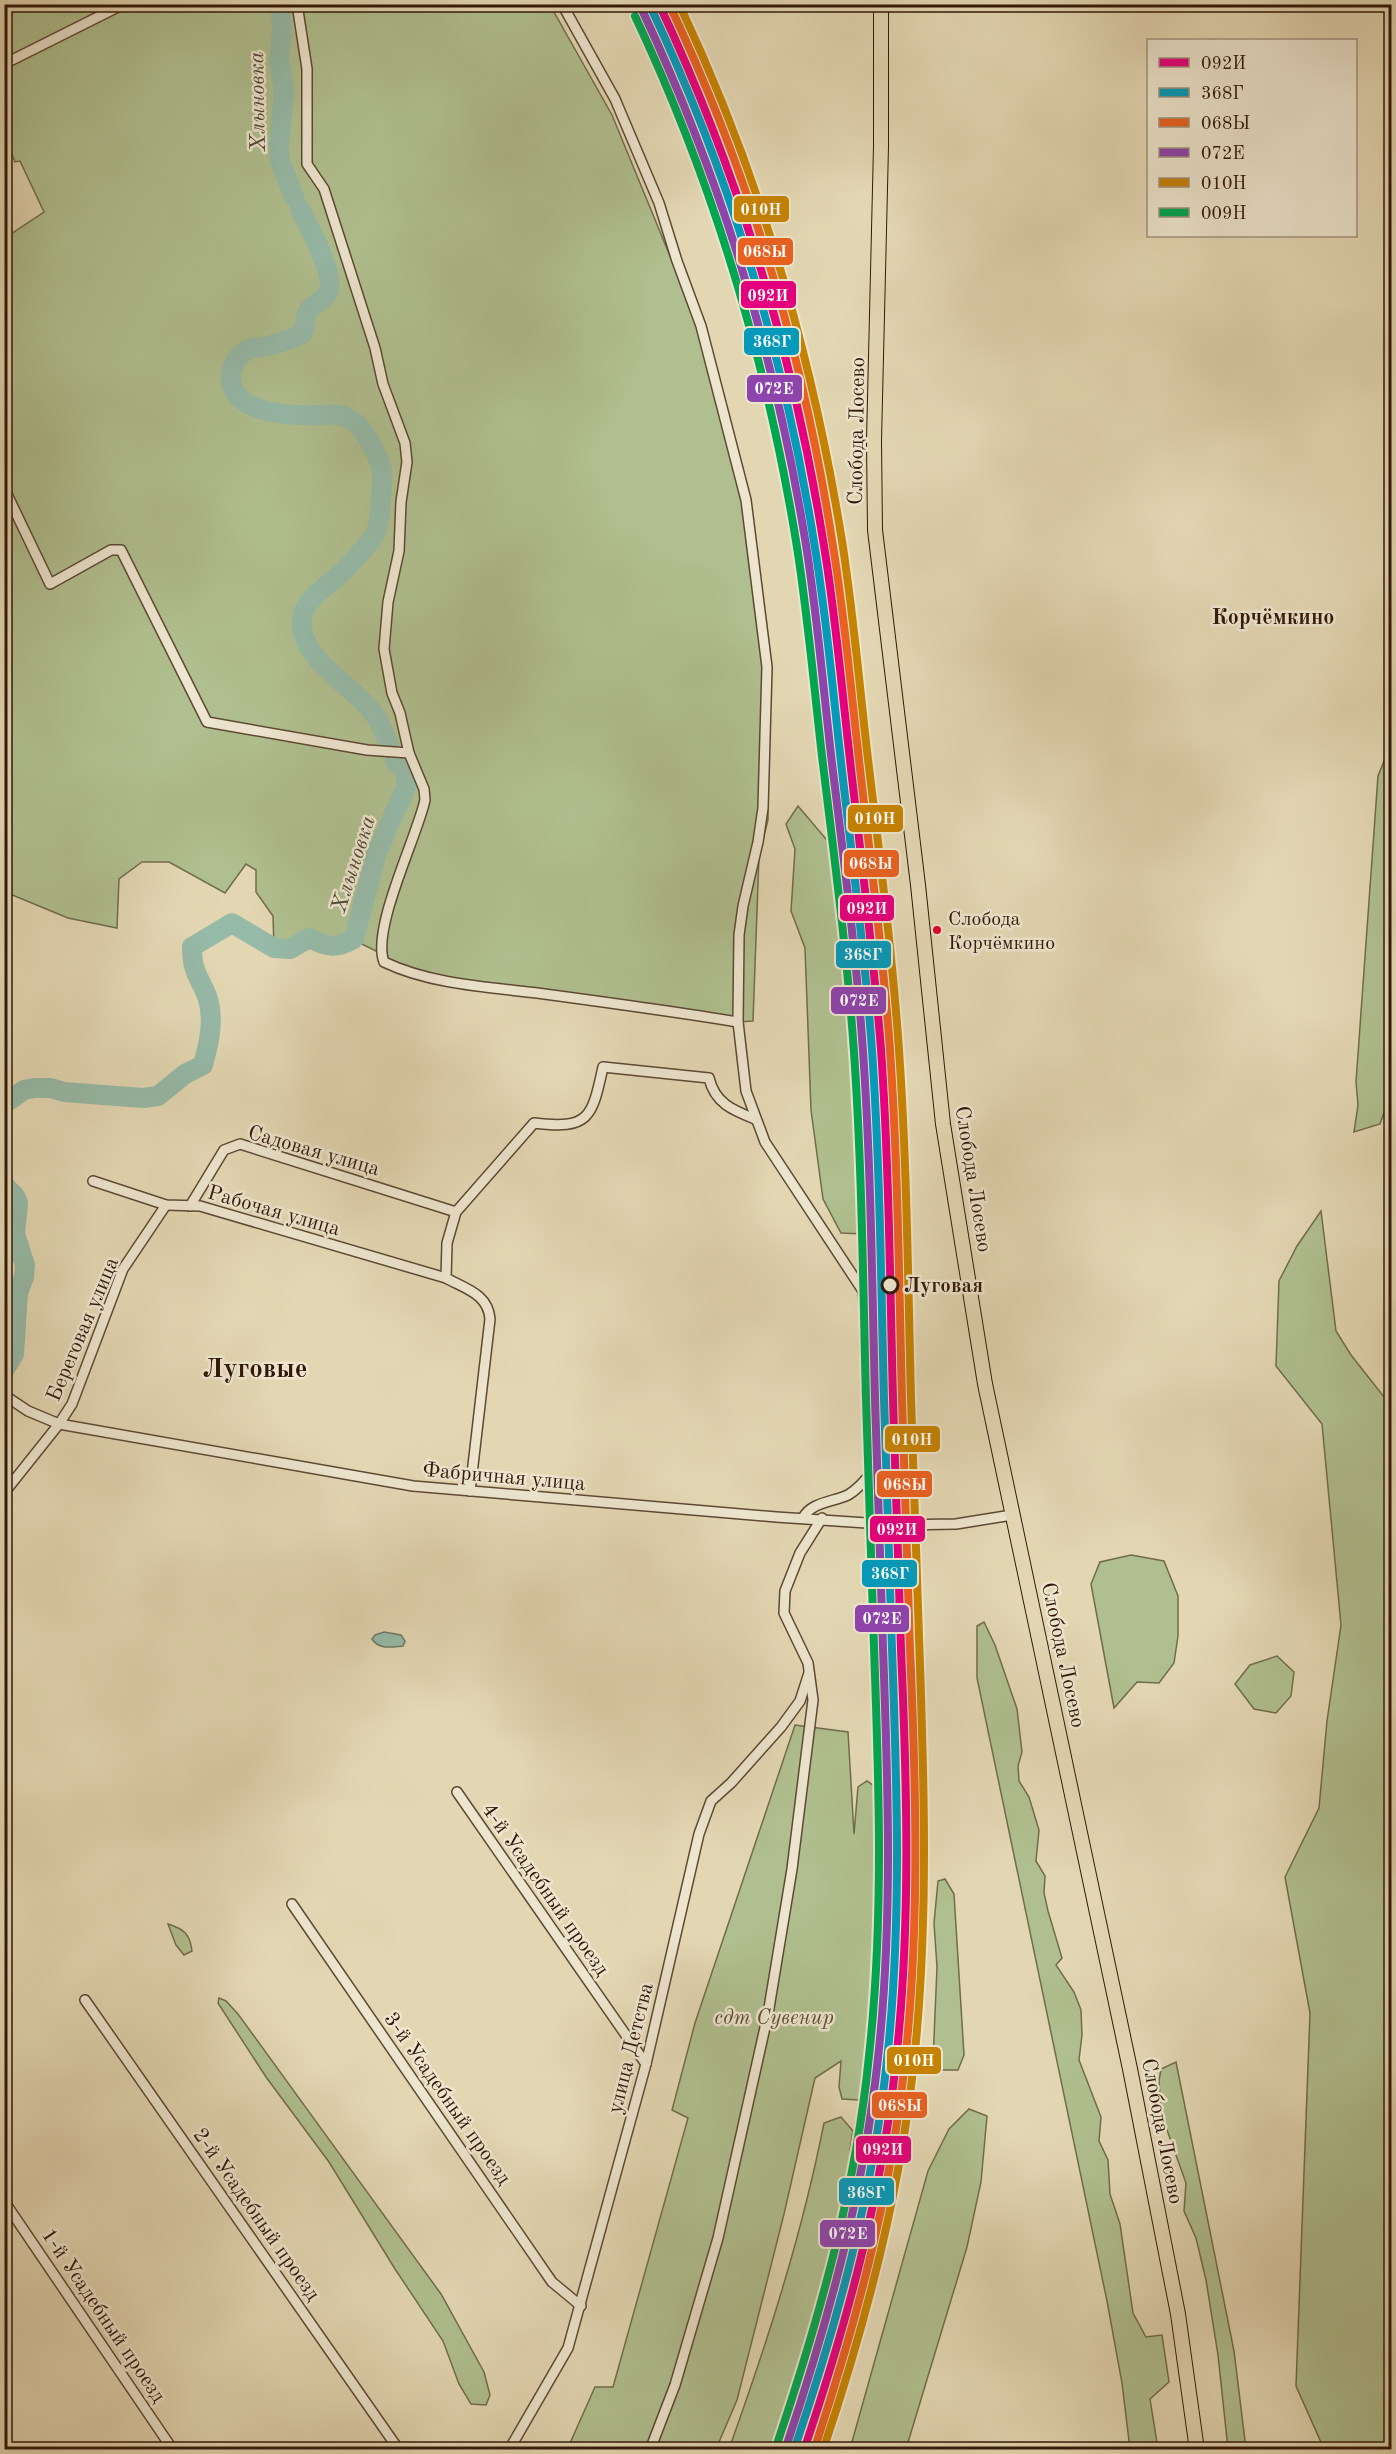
<svg xmlns="http://www.w3.org/2000/svg" width="1396" height="2454" viewBox="0 0 1396 2454" font-family="'Old Standard TT',serif">
	<rect width="100%" height="100%" fill="#e3d7b3"/>
	<filter id="stains"><feTurbulence type="fractalNoise" baseFrequency=".00333" numOctaves="4"/><feColorMatrix values="0 0 0 0 .2 0 0 0 0 .09 0 0 0 0 .02 0 0 0 .5 -.17"/></filter>
	<radialGradient id="worn" r=".72"><stop offset=".6" stop-color="#630" stop-opacity="0"/><stop offset="1" stop-color="#630" stop-opacity=".3"/></radialGradient>
	<!-- green -->
	<g fill="#b0bf8f" stroke="#716c4c" stroke-width="1.5">
		<path d="M 4,5 L 550,5 L 612,115 L 693,312 L 741,483 L 769,669 L 768,820 L 759,856 L 753,1021 L 738,1022 L 463,984 L 401,970 L 380,953 L 354,940 C 337,949 326,947 309,938 L 290,949 L 274,948 L 273,916 L 256,892 L 256,870 L 246,864 L 225,893 L 169,862 L 142,862 L 119,879 L 117,928 L 68,918 L 5,892 L 5,238 L 44,212 L 20,161 L 15,162 L 5,137 Z"/>
		<path d="M 1391,744 L 1391,1093 L 1380,1124 L 1354,1132 L 1358,1105 L 1356,1082 L 1378,776 Z"/>
		<path d="M 798,806 L 837,852 L 855,1078 L 863,1234 L 841,1233 L 823,1199 L 811,1110 L 805,948 L 791,911 L 795,849 L 786,824 Z"/>
		<path d="M 1321,1211 L 1336,1331 L 1351,1355 L 1388,1402 L 1391,1397 L 1391,2449 L 1324,2449 L 1296,2386 L 1310,2013 L 1285,1877 L 1319,1808 L 1327,1721 L 1341,1625 L 1322,1424 L 1276,1366 L 1279,1281 L 1297,1246 Z"/>
		<path d="M 1131,1555 L 1164,1561 L 1178,1596 L 1178,1636 L 1174,1663 L 1159,1683 L 1137,1682 L 1114,1708 L 1091,1584 L 1100,1562 Z"/>
		<path d="M 984,1622 L 995,1645 L 1017,1709 L 1022,1752 L 1018,1766 L 1019,1781 L 1029,1797 L 1039,1830 L 1036,1861 L 1045,1876 L 1044,1893 L 1048,1911 L 1062,1958 L 1056,1965 L 1074,1992 L 1081,2010 L 1082,2035 L 1079,2060 L 1101,2117 L 1099,2141 L 1108,2160 L 1110,2194 L 1120,2224 L 1133,2313 L 1146,2337 L 1162,2335 L 1169,2382 L 1150,2399 L 1158,2449 L 1130,2449 L 1122,2383 L 1107,2301 L 977,1678 L 977,1626 Z"/>
		<path d="M 1277,1656 L 1294,1672 L 1291,1696 L 1276,1713 L 1254,1709 L 1235,1684 L 1250,1665 Z"/>
		<path d="M 795,1725 L 848,1732 L 854,1834 L 858,1787 L 867,1781 L 874,1786 C 881,1813 879,1840 879,1867 C 879,1945 874,2024 859,2100 L 842,2099 L 839,2087 L 841,2061 L 815,2078 L 784,2214 L 737,2400 L 716,2449 L 567,2450 L 595,2387 L 613,2387 L 688,2118 L 672,2110 L 695,2023 Z"/>
		<path d="M 945,1879 L 954,1894 L 964,2055 L 958,2070 L 942,2070 L 933,2062 L 937,1967 L 934,1923 L 938,1881 Z"/>
		<path d="M 168,1924 C 184,1929 190,1934 192,1951 L 184,1955 L 176,1945 Z"/>
		<path d="M 219,1998 L 226,2001 L 238,2014 L 441,2294 L 484,2372 L 490,2395 L 486,2405 L 471,2404 L 459,2384 L 443,2341 L 395,2269 L 329,2162 L 266,2077 L 218,2003 Z"/>
		<path d="M 1176,2062 L 1234,2351 L 1246,2449 L 1228,2449 L 1218,2355 L 1206,2280 L 1196,2238 L 1184,2211 L 1186,2183 L 1161,2113 L 1159,2081 L 1161,2069 Z"/>
		<path d="M 969,2109 L 987,2116 L 981,2182 L 967,2247 L 906,2449 L 850,2449 L 928,2171 L 949,2129 Z"/>
		<path d="M 841,2117 L 853,2131 L 850,2150 L 860,2171 L 838,2240 L 813,2375 L 782,2449 L 729,2449 C 767,2343 802,2235 824,2123 Z"/>
	</g>
	<!-- water -->
	<path fill="#96baa8" stroke="#6e7968" stroke-width="1.5" d="M 384,1632 L 401,1635 L 405,1641 L 403,1646 C 391,1647 379,1650 372,1639 L 375,1635 Z"/>
	<g fill="none" stroke-linecap="round" stroke-linejoin="round">
		<!-- river -->
		<g stroke="#96baa8" stroke-width="20">
			<path d="M 280,4 L 282,29 L 279,59 L 284,91 L 279,145 L 280,161 L 294,197"/>
			<path d="M 300,209 C 308,226 337,276 328,293 C 322,303 309,304 306,316 C 304,323 306,328 302,334 C 291,339 280,343 268,346 C 260,347 253,347 246,351 C 238,355 232,365 231,373 C 226,414 291,416 318,415 C 327,415 336,413 345,417 C 358,422 363,431 370,442 C 383,466 384,471 381,498 C 380,509 380,524 375,534 C 373,540 345,570 339,575 C 323,590 299,601 302,628 C 306,661 351,686 371,710 C 380,720 385,734 389,746"/>
			<path d="M 4,1104 L 24,1090 L 35,1088 L 51,1088 L 64,1092 L 143,1098 L 158,1096 L 185,1074 L 203,1065 C 209,1043 215,1019 207,996 C 199,976 192,972 192,947 L 232,923 L 274,948 L 290,949 L 309,938 C 326,947 337,949 354,939 L 377,852 L 406,787 C 408,774 404,769 395,761"/>
			<path d="M 4,1185 L 15,1196 L 18,1203 L 15,1234 L 25,1265 L 24,1277 L 18,1293 L 14,1354 L 4,1371"/>
		</g>
		<!-- minor casing -->
		<g stroke="#5e4834" stroke-width="12">
			<g id="minor">
				<path d="M 297,4 L 307,69 L 307,164 L 324,189 L 375,348 L 383,384 L 405,443 L 407,462 L 401,502 L 399,551 L 388,602 L 384,649 L 392,693 L 400,713 L 409,753 L 424,789 L 425,800 C 417,837 371,929 384,962 C 430,984 486,987 537,993 C 604,1002 671,1011 738,1022"/>
				<path d="M 562,4 L 615,99 L 659,203 L 677,261 L 701,326 L 746,500 L 767,667 L 763,808 L 758,842 L 743,906 L 739,935 L 738,1022 L 746,1091 L 765,1142 L 863,1291 L 871,1363 L 872,1472 C 865,1481 858,1489 848,1495 C 833,1502 811,1502 803,1518"/>
				<path d="M 4,64 L 124,4"/>
				<path d="M 4,488 L 50,584 L 111,550 L 121,550 L 207,722 L 367,750 L 409,753"/>
				<path d="M 93,1181 L 166,1205 L 200,1206 L 446,1278"/>
				<path d="M 190,1206 L 224,1150 L 240,1144 L 456,1212"/>
				<path d="M 4,1395 L 28,1411 L 59,1424 L 413,1486 L 776,1517 L 897,1525 L 956,1524 L 1012,1515"/>
				<path d="M 470,1491 L 490,1319 C 488,1294 466,1289 446,1278 L 447,1243 L 456,1212 L 534,1123 C 590,1130 592,1117 603,1067 L 709,1078 C 715,1103 732,1110 755,1119"/>
				<path d="M 4,1493 L 59,1424 L 72,1404 L 123,1269 L 166,1205"/>
				<path d="M 457,1792 L 646,2064"/>
				<path d="M 292,1904 L 552,2282 L 581,2306"/>
				<path d="M 85,2000 L 399,2450"/>
				<path d="M 4,2201 L 173,2450"/>
				<path d="M 509,2450 L 568,2348 L 646,2064 L 699,1834 L 711,1801 L 731,1783 L 781,1727 L 800,1701 L 809,1673"/>
				<path d="M 650,2450 L 675,2385 L 718,2238 L 768,2014 L 792,1869 L 813,1700 L 808,1663 L 784,1613 L 785,1591 L 800,1553 L 822,1518"/>
			</g>
		</g>
		<!-- primary casing -->
		<g stroke="#321809" stroke-width="16">
			<path id="primary" d="M 881,4 L 881,146 L 874,441 L 875,530 L 918,885 L 943,1124 L 985,1384 L 1130,2069 L 1178,2314 L 1197,2450"/>
		</g>
		<!-- minor -->
		<use href="#minor" stroke="#ede5ce" stroke-width="9"/>
		<!-- primary -->
		<use href="#primary" stroke="#e3d7b3" stroke-width="14"/>
		<!-- rail-1 casing -->
		<g stroke="#ede5ce" stroke-width="12">
			<path id="rail-1" d="M 659,4 C 740,176 793,353 823,540 C 835,610 841,681 849,751 C 860,850 873,950 881,1049 C 889,1166 890,1283 893,1399 C 896,1482 898,1566 901,1649 C 907,1786 911,1924 896,2061 C 882,2194 847,2323 804,2450"/>
		</g>
		<!-- rail-2 casing -->
		<g stroke="#ede5ce" stroke-width="12">
			<path id="rail-2" d="M 651,8 C 732,179 784,355 814,542 C 826,612 832,683 840,753 C 851,852 865,951 872,1050 C 880,1166 881,1283 884,1399 C 887,1482 889,1565 892,1649 C 897,1786 902,1923 887,2060 C 873,2192 838,2321 795,2447"/>
		</g>
		<!-- rail-3 casing -->
		<g stroke="#ede5ce" stroke-width="12">
			<path id="rail-3" d="M 669,4 C 750,175 803,354 832,540 C 844,610 850,681 858,751 C 869,851 883,950 890,1050 C 898,1166 899,1283 902,1399 C 905,1483 907,1566 910,1649 C 916,1786 920,1924 905,2061 C 891,2194 856,2323 814,2450"/>
		</g>
		<!-- rail-4 casing -->
		<g stroke="#ede5ce" stroke-width="12">
			<path id="rail-4" d="M 643,12 C 723,183 776,358 806,545 C 817,614 823,685 831,755 C 843,853 856,952 863,1051 C 871,1167 872,1283 875,1399 C 878,1482 880,1565 883,1648 C 888,1784 893,1922 878,2058 C 864,2190 829,2319 787,2444"/>
		</g>
		<!-- rail-5 casing -->
		<g stroke="#ede5ce" stroke-width="12">
			<path id="rail-5" d="M 679,4 C 760,175 812,355 842,541 C 853,611 859,681 867,751 C 879,851 892,950 899,1050 C 907,1166 908,1283 911,1399 C 914,1478 916,1558 919,1637 C 924,1778 929,1920 914,2061 C 900,2194 866,2323 823,2450"/>
		</g>
		<!-- rail-6 casing -->
		<g stroke="#ede5ce" stroke-width="12">
			<path id="rail-6" d="M 635,16 C 715,186 767,361 797,547 C 808,617 814,687 822,756 C 834,855 847,953 854,1052 C 862,1168 863,1284 866,1399 C 869,1482 871,1565 874,1647 C 879,1783 884,1920 869,2056 C 856,2188 820,2316 778,2441"/>
		</g>
		<!-- rail-1 -->
		<use href="#rail-1" stroke="#e5007d" stroke-width="8"/>
		<!-- rail-2 -->
		<use href="#rail-2" stroke="#059aba" stroke-width="8"/>
		<!-- rail-3 -->
		<use href="#rail-3" stroke="#e86121" stroke-width="8"/>
		<!-- rail-4 -->
		<use href="#rail-4" stroke="#8e44ad" stroke-width="8"/>
		<!-- rail-5 -->
		<use href="#rail-5" stroke="#c68202" stroke-width="8"/>
		<!-- rail-6 -->
		<use href="#rail-6" stroke="#00a651" stroke-width="8"/>
	</g>
	<!-- markers -->
	<circle fill="#e4002b" stroke="#ede5ce" stroke-width="2" cx="937" cy="930" r="5"/>
	<circle fill="#ede5ce" stroke="#321809" stroke-width="3" cx="890" cy="1285" r="8"/>
	<g text-anchor="middle" stroke-width="5" stroke-linejoin="round" paint-order="stroke">
		<!-- bus labels -->
		<g font-size="20" fill="#321809" stroke="#ede5ce" text-anchor="start">
			<text x="948" y="925">Слобода<tspan x="948" dy="24">Корчёмкино</tspan></text>
		</g>
		<!-- street labels -->
		<g font-size="21" fill="#321809" stroke="#ede5ce">
			<text transform="translate(856 431) rotate(-89)" y="7">Слобода Лосево</text>
			<text transform="translate(314 1150) rotate(16)" y="7">Садовая улица</text>
			<text transform="translate(974 1179) rotate(81)" y="7">Слобода Лосево</text>
			<text transform="translate(274 1210) rotate(16)" y="7">Рабочая улица</text>
			<text transform="translate(82 1329) rotate(-67)" y="7">Береговая улица</text>
			<text transform="translate(504 1476) rotate(5)" y="7">Фабричная улица</text>
			<text transform="translate(1064 1655) rotate(78)" y="7">Слобода Лосево</text>
			<text transform="translate(546 1889) rotate(55)" y="7">4-й Усадебный проезд</text>
			<text transform="translate(630 2048) rotate(-76)" y="7">улица Детства</text>
			<text transform="translate(448 2098) rotate(55)" y="7">3-й Усадебный проезд</text>
			<text transform="translate(1163 2131) rotate(79)" y="7">Слобода Лосево</text>
			<text transform="translate(257 2214) rotate(55)" y="7">2-й Усадебный проезд</text>
			<text transform="translate(104 2315) rotate(56)" y="7">1-й Усадебный проезд</text>
		</g>
		<!-- stop labels -->
		<g font-size="21" font-weight="bold" fill="#321809" stroke="#ede5ce" text-anchor="start">
			<text x="904" y="1292">Луговая</text>
		</g>
		<!-- park labels -->
		<g font-size="21" font-style="italic" fill="#584a31" stroke="#ede5ce">
			<text x="774" y="2024">сдт Сувенир</text>
		</g>
		<!-- water labels -->
		<g font-size="22" font-style="italic" fill="#504939" stroke="#ede5ce">
			<text transform="translate(256 102) rotate(-91)" y="8">Хлыновка</text>
			<text transform="translate(352 864) rotate(-72)" y="8">Хлыновка</text>
		</g>
		<!-- neighbourhood labels -->
		<g font-size="22" font-weight="bold" fill="#321809" stroke="#ede5ce">
			<text x="1273" y="624">Корчёмкино</text>
		</g>
		<!-- district labels -->
		<g font-size="27" font-weight="bold" fill="#321809" stroke="#ede5ce">
			<text x="255" y="1377">Луговые</text>
		</g>
	</g>
	<g stroke="#ede5ce" stroke-width="2">
		<rect x="733" y="195" width="57" height="28" rx="6" fill="#c68202"/>
		<rect x="737" y="237" width="57" height="29" rx="6" fill="#e86121"/>
		<rect x="740" y="280" width="57" height="29" rx="6" fill="#e5007d"/>
		<rect x="743" y="327" width="57" height="29" rx="6" fill="#059aba"/>
		<rect x="746" y="374" width="57" height="29" rx="6" fill="#8e44ad"/>
		<rect x="847" y="804" width="57" height="29" rx="6" fill="#c68202"/>
		<rect x="843" y="849" width="57" height="29" rx="6" fill="#e86121"/>
		<rect x="839" y="894" width="56" height="28" rx="6" fill="#e5007d"/>
		<rect x="835" y="940" width="57" height="29" rx="6" fill="#059aba"/>
		<rect x="830" y="986" width="57" height="29" rx="6" fill="#8e44ad"/>
		<rect x="884" y="1425" width="57" height="28" rx="6" fill="#c68202"/>
		<rect x="876" y="1470" width="57" height="28" rx="6" fill="#e86121"/>
		<rect x="869" y="1515" width="57" height="28" rx="6" fill="#e5007d"/>
		<rect x="861" y="1559" width="57" height="29" rx="6" fill="#059aba"/>
		<rect x="854" y="1604" width="56" height="29" rx="6" fill="#8e44ad"/>
		<rect x="886" y="2046" width="56" height="29" rx="6" fill="#c68202"/>
		<rect x="871" y="2091" width="57" height="28" rx="6" fill="#e86121"/>
		<rect x="855" y="2135" width="57" height="29" rx="6" fill="#e5007d"/>
		<rect x="838" y="2177" width="57" height="29" rx="6" fill="#059aba"/>
		<rect x="819" y="2219" width="57" height="29" rx="6" fill="#8e44ad"/>
	</g>
	<g font-size="16" text-anchor="middle" font-weight="bold" fill="#fff">
		<text x="761" y="215">010Н</text>
		<text x="765" y="257">068Ы</text>
		<text x="768" y="301">092И</text>
		<text x="772" y="347">368Г</text>
		<text x="774" y="394">072Е</text>
		<text x="875" y="824">010Н</text>
		<text x="871" y="869">068Ы</text>
		<text x="867" y="914">092И</text>
		<text x="863" y="960">368Г</text>
		<text x="859" y="1006">072Е</text>
		<text x="912" y="1445">010Н</text>
		<text x="905" y="1490">068Ы</text>
		<text x="897" y="1535">092И</text>
		<text x="890" y="1579">368Г</text>
		<text x="882" y="1624">072Е</text>
		<text x="914" y="2066">010Н</text>
		<text x="900" y="2111">068Ы</text>
		<text x="883" y="2155">092И</text>
		<text x="866" y="2198">368Г</text>
		<text x="848" y="2239">072Е</text>
	</g>
	<!-- margin -->
	<rect width="1396" height="2454" fill="none" stroke="#e3d7b3" stroke-width="24"/>
	<rect x="6" y="6" width="1384" height="2442" fill="none" stroke="#321809" stroke-width="3"/>
	<rect x="12" y="12" width="1372" height="2430" fill="none" stroke="#321809" stroke-width="1.5"/>
	<!-- legend -->
	<rect x="1147" y="39" width="210" height="198" fill="#ede5ce" stroke="#a2937f" stroke-width="1.5"/>
	<rect x="1159" y="58" width="30" height="9" fill="#e5007d" stroke="#a2937f" stroke-width="1.5"/>
	<text x="1201" y="69" font-size="18" fill="#321809">092И</text>
	<rect x="1159" y="88" width="30" height="9" fill="#059aba" stroke="#a2937f" stroke-width="1.5"/>
	<text x="1201" y="99" font-size="18" fill="#321809">368Г</text>
	<rect x="1159" y="118" width="30" height="9" fill="#e86121" stroke="#a2937f" stroke-width="1.5"/>
	<text x="1201" y="129" font-size="18" fill="#321809">068Ы</text>
	<rect x="1159" y="148" width="30" height="9" fill="#8e44ad" stroke="#a2937f" stroke-width="1.5"/>
	<text x="1201" y="159" font-size="18" fill="#321809">072Е</text>
	<rect x="1159" y="178" width="30" height="9" fill="#c68202" stroke="#a2937f" stroke-width="1.5"/>
	<text x="1201" y="189" font-size="18" fill="#321809">010Н</text>
	<rect x="1159" y="208" width="30" height="9" fill="#00a651" stroke="#a2937f" stroke-width="1.5"/>
	<text x="1201" y="219" font-size="18" fill="#321809">009Н</text>
	<rect width="100%" height="100%" filter="url(#stains)"/>
	<rect width="100%" height="100%" fill="url(#worn)"/>
</svg>
